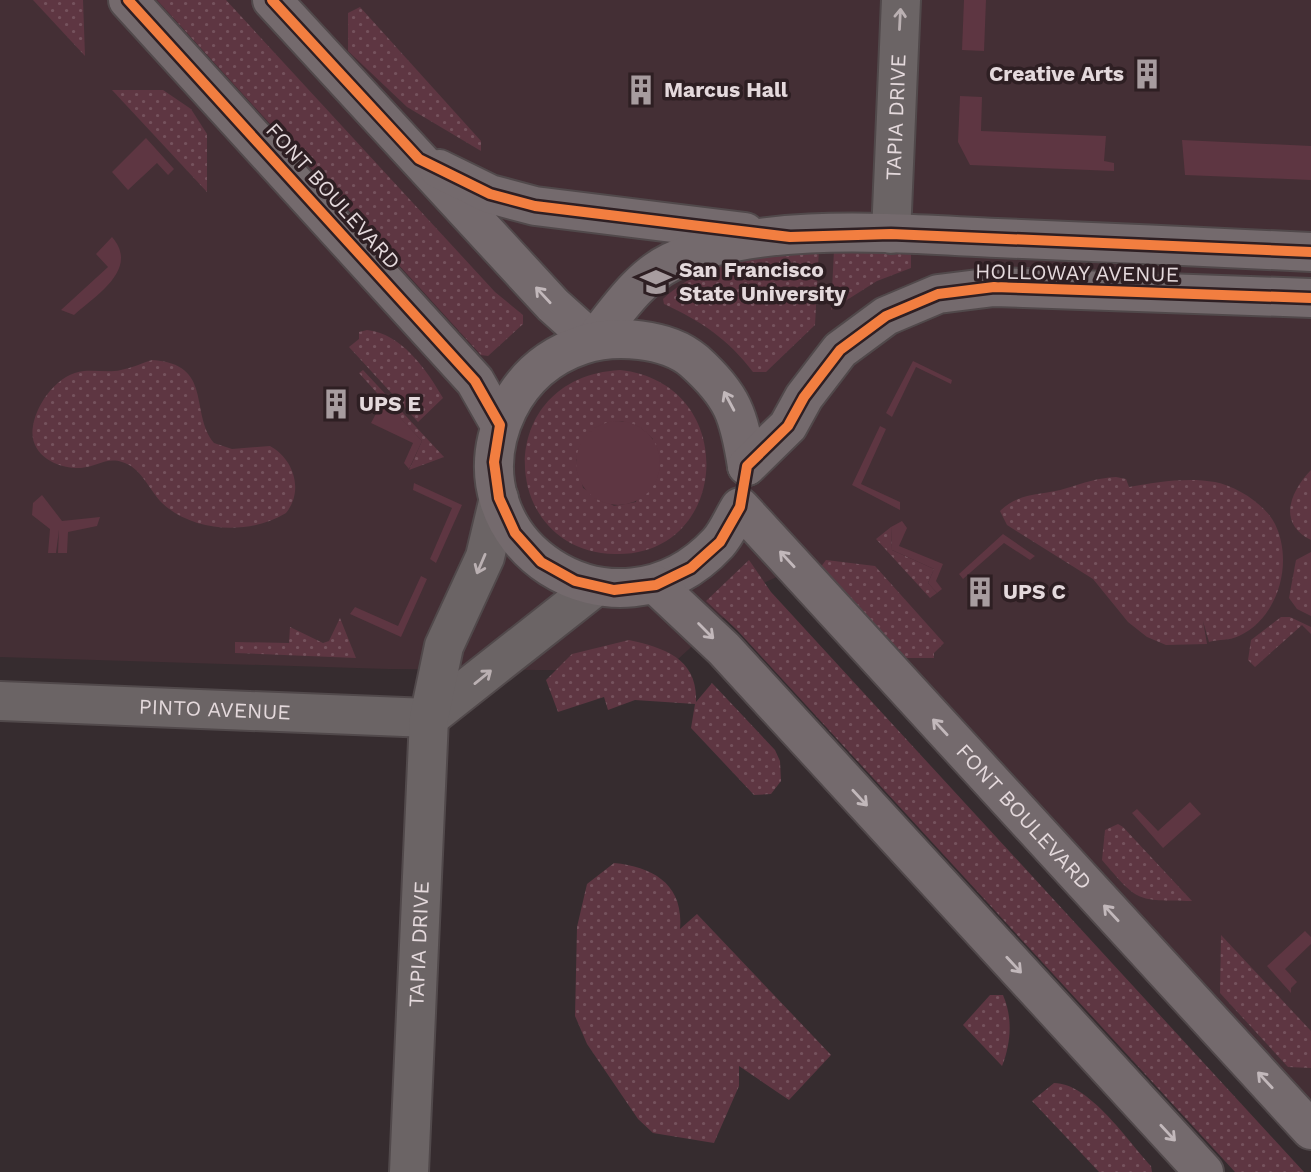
<svg xmlns="http://www.w3.org/2000/svg" width="1311" height="1172" viewBox="0 0 1311 1172" font-family="'Work Sans',sans-serif">
	<defs>
		<pattern id="grass-dots" width="8" height="8" patternUnits="userSpaceOnUse" patternTransform="scale(1.75)"><rect width="8" height="8" fill="#5e3642"/><path d="M2 2h.1M6 6h.1" fill="none" stroke="#75525d" stroke-width="1.8" stroke-linecap="round"/></pattern>
	</defs>
	<rect width="100%" height="100%" fill="#362c2f"/>
	<!-- built -->
	<path fill="#442f35" d="M 0,0 L 1311,0 L 1311,1111 L 805,564 L 759,585 L 665,671 L 388,669 L 0,657 Z"/>
	<!-- grass -->
	<g fill="url(#grass-dots)" fill-rule="evenodd">
		<path d="M 33,0 L 83,0 L 85,56 Z"/>
		<path d="M 157,0 L 226,0 L 495,292 L 523,315 L 523,324 L 488,356 L 481,355 Z"/>
		<path d="M 360,7 L 481,141 L 481,151 L 407,107 L 348,51 L 348,13 Z"/>
		<path d="M 112,90 L 163,90 L 191,109 L 207,134 L 207,192 Z"/>
		<path d="M 819,248 L 815,325 L 766,372 L 753,372 C 728,339 701,321 664,304 L 663,299 C 706,259 764,256 819,248 Z"/>
		<path d="M 834,250 L 911,254 L 911,268 L 877,281 L 831,310 Z"/>
		<path d="M 367,330 C 401,333 427,370 443,398 L 418,422 L 349,347 L 359,339 L 359,332 Z"/>
		<path d="M 152,360 C 214,364 189,412 214,443 L 232,449 L 270,446 C 294,459 304,491 286,513 C 251,535 194,533 162,503 C 149,490 141,467 122,462 C 106,457 96,467 81,468 C 56,469 28,454 33,426 C 37,402 59,373 84,371 C 97,370 109,373 121,370 C 132,368 142,363 152,360 Z"/>
		<path d="M 363,370 L 444,457 L 409,470 L 422,441 L 380,397 L 372,403 L 369,400 L 377,393 L 359,373 Z"/>
		<path d="M 620,370 C 741,383 731,557 615,554 C 498,552 490,377 620,370 ZM 622,421 L 642,429 L 653,439 L 636,502 L 614,506 L 583,488 L 576,460 L 607,423 Z"/>
		<path d="M 1311,470 L 1311,540 C 1277,523 1290,492 1311,470 Z"/>
		<path d="M 1116,477 L 1126,479 L 1129,487 C 1156,482 1187,477 1215,482 C 1236,486 1265,504 1275,524 C 1294,563 1278,618 1239,636 C 1228,641 1220,639 1209,642 L 1203,621 L 1207,644 L 1166,645 L 1147,637 L 1128,622 L 1093,579 L 1007,525 L 1000,511 C 1020,491 1043,496 1067,488 C 1084,483 1097,478 1116,477 Z"/>
		<path d="M 891,527 L 892,550 L 934,569 L 928,583 L 937,593 L 930,598 L 876,539 Z"/>
		<path d="M 1311,552 L 1311,616 L 1297,609 L 1289,598 L 1296,560 Z"/>
		<path d="M 749,560 L 771,592 L 1304,1172 L 1235,1172 L 737,630 L 706,601 Z"/>
		<path d="M 826,560 L 875,566 L 944,643 L 934,653 L 934,658 L 902,658 L 820,568 Z"/>
		<path d="M 1281,617 L 1290,617 L 1311,627 L 1311,634 L 1302,625 L 1255,667 L 1248,660 L 1251,640 Z"/>
		<path d="M 340,618 L 356,658 L 235,653 L 235,642 L 289,643 L 290,627 L 323,643 L 329,641 Z"/>
		<path d="M 629,640 C 665,648 698,659 696,702 L 712,683 L 775,750 L 780,761 L 781,781 L 771,794 L 754,795 L 691,728 L 695,704 L 635,700 L 608,710 L 604,697 L 558,712 L 546,680 L 572,654 Z"/>
		<path d="M 1118,824 L 1123,827 L 1192,901 C 1135,900 1139,903 1102,860 L 1105,830 Z"/>
		<path d="M 614,863 C 654,867 684,885 680,929 L 697,914 L 831,1055 L 789,1100 L 739,1066 L 739,1086 L 714,1143 L 653,1133 L 638,1119 L 587,1044 L 575,1016 L 577,927 L 587,884 Z"/>
		<path d="M 1221,935 L 1311,1031 L 1311,1068 L 1288,1067 L 1220,993 Z"/>
		<path d="M 990,995 L 1003,995 C 1013,1018 1011,1043 1002,1066 L 963,1025 Z"/>
		<path d="M 1054,1083 C 1089,1083 1127,1140 1151,1166 L 1152,1172 L 1099,1172 L 1032,1101 Z"/>
	</g>
	<!-- green -->
	<g fill="#5e3642">
		<path d="M 964,0 L 986,0 L 984,51 L 962,50 Z"/>
		<path d="M 960,96 L 982,97 L 981,131 L 1106,136 L 1104,161 L 1114,163 L 1114,171 L 970,165 L 958,142 Z"/>
		<path d="M 146,138 L 174,169 L 168,175 L 157,163 L 128,190 L 112,172 Z"/>
		<path d="M 1182,140 L 1311,146 L 1311,180 L 1185,175 Z"/>
		<path d="M 112,237 C 140,269 96,295 74,315 L 61,310 L 108,267 L 96,254 Z"/>
		<path d="M 913,361 L 952,380 L 951,384 L 916,367 L 892,417 L 886,413 Z"/>
		<path d="M 380,396 L 422,441 L 409,469 L 404,463 L 413,443 L 371,423 L 378,410 L 372,403 Z"/>
		<circle cx="618" cy="463" r="42"/>
		<path d="M 880,426 L 886,429 L 861,484 L 900,502 L 900,510 L 852,485 Z"/>
		<path d="M 414,483 L 462,505 L 436,563 L 430,559 L 452,508 L 413,490 Z"/>
		<path d="M 42,495 L 62,521 L 100,517 L 97,526 L 68,532 L 67,553 L 58,553 L 59,530 L 56,553 L 48,553 L 50,529 L 32,515 L 33,503 Z"/>
		<path d="M 902,521 L 907,528 L 899,546 L 943,564 L 936,581 L 942,589 L 937,593 L 928,583 L 934,569 L 892,550 L 891,527 Z"/>
		<path d="M 1003,534 L 1035,556 L 1030,560 L 1004,543 L 963,579 L 959,574 Z"/>
		<path d="M 421,576 L 427,579 L 401,637 L 350,614 L 355,607 L 398,626 Z"/>
		<path d="M 1190,802 L 1201,814 L 1163,848 L 1132,813 L 1137,809 L 1158,831 Z"/>
		<path d="M 1305,931 L 1311,937 L 1311,944 L 1285,969 L 1297,982 L 1291,988 L 1291,993 L 1267,966 Z"/>
	</g>
	<g fill="none" stroke-linecap="round" stroke-linejoin="round">
		<!-- street casing -->
		<g stroke="#51494b" stroke-width="42">
			<g id="street">
				<path id="s1" d="M 891,234 L 901,0"/>
				<path id="s2" d="M 0,701 L 429,718"/>
				<path d="M 429,718 L 595,587"/>
				<path id="s3" d="M 409,1172 L 429,718 L 444,646 L 485,557 L 499,498"/>
			</g>
		</g>
		<!-- secondary casing -->
		<g stroke="#51494b" stroke-width="42">
			<g id="secondary">
				<path d="M 128,0 L 475,381 L 500,425"/>
				<path d="M 272,0 L 553,305 L 593,341"/>
				<path d="M 439,169 L 490,194 L 535,206 L 745,232"/>
				<path d="M 593,341 C 616,313 638,278 671,262 C 758,220 902,234 997,238 C 1102,242 1206,247 1311,252"/>
				<path id="s4" d="M 747,466 C 739,415 733,396 694,361 C 667,338 615,334 582,345 C 549,356 524,377 508,409 C 444,541 615,654 718,543 C 727,533 733,518 740,507 L 1311,1130"/>
				<path d="M 747,466 L 788,426 L 804,397 L 840,350 L 886,316 L 938,294 L 994,287 L 1311,298"/>
				<path d="M 656,585 L 724,649 L 1204,1172"/>
			</g>
		</g>
		<!-- street -->
		<use href="#street" stroke="#6b6465" stroke-width="38"/>
		<!-- secondary -->
		<use href="#secondary" stroke="#746a6d" stroke-width="38"/>
		<!-- cycleway casing -->
		<g stroke="#2e1f23" stroke-width="15">
			<g id="cycleway">
				<path d="M 128,0 L 475,381 L 500,425 L 494,462 L 499,498 L 515,533 L 541,562 L 575,581 L 614,590 L 656,585 L 691,568 L 720,542 L 740,507 L 747,466 L 788,426 L 804,397 L 840,350 L 886,316 L 938,294 L 994,287 L 1311,298"/>
				<path d="M 272,0 L 419,159 L 490,194 L 535,206 L 790,237 L 891,234 L 1311,252"/>
			</g>
		</g>
		<!-- cycleway -->
		<use href="#cycleway" stroke="#f27e40" stroke-width="10"/>
	</g>
	<!-- one-way arrows -->
	<defs><path id="oneway-shaft" d="M-6 0H5M1.5-3L5.5 0L1.5 3" fill="none" stroke-width="1.6" stroke-linecap="round" stroke-linejoin="round" transform="scale(1.75)"/></defs>
	<g stroke="#bab0b2">
		<use href="#oneway-shaft" transform="translate(900 19) rotate(-87)"/>
		<use href="#oneway-shaft" transform="translate(481 564) rotate(113)"/>
		<use href="#oneway-shaft" transform="translate(483 677) rotate(-39)"/>
	</g>
	<g stroke="#c2b8bb">
		<use href="#oneway-shaft" transform="translate(543 295) rotate(-133)"/>
		<use href="#oneway-shaft" transform="translate(729 401) rotate(-118)"/>
		<use href="#oneway-shaft" transform="translate(787 559) rotate(-133)"/>
		<use href="#oneway-shaft" transform="translate(706 631) rotate(45)"/>
		<use href="#oneway-shaft" transform="translate(940 727) rotate(-133)"/>
		<use href="#oneway-shaft" transform="translate(860 798) rotate(47)"/>
		<use href="#oneway-shaft" transform="translate(1111 913) rotate(-133)"/>
		<use href="#oneway-shaft" transform="translate(1014 965) rotate(47)"/>
		<use href="#oneway-shaft" transform="translate(1265 1080) rotate(-133)"/>
		<use href="#oneway-shaft" transform="translate(1168 1133) rotate(47)"/>
	</g>
	<!-- icons -->
	<defs>
		<g id="building-bare" transform="scale(2.415)"><path d="M-4-6H4V6H1V3H-1V6H-4ZM-2.5-4.3h1.7v1.8h-1.7ZM.8-4.3h1.7v1.8H.8ZM-2.5-1h1.7V.8h-1.7ZM.8-1h1.7V.8H.8Z" fill="#a79c9f" stroke="#2e1f23" stroke-width="2.5" paint-order="stroke"/></g>
		<g id="university-bare" transform="scale(2.415)"><path d="M0-5L7-2L0 1L-7-2ZM-4 1L0 2.5L4 1V4Q0 6-4 4Z" fill="#a79c9f" stroke="#2e1f23" stroke-width="2.5" paint-order="stroke"/></g>
	</defs>
	<g fill-rule="evenodd">
		<use href="#building-bare" x="1147" y="74"/>
		<use href="#building-bare" x="641" y="90"/>
		<use href="#university-bare" x="656" y="282"/>
		<use href="#building-bare" x="336" y="404"/>
		<use href="#building-bare" x="980" y="592"/>
	</g>
	<g text-anchor="middle" stroke-width="7" stroke-linejoin="round" paint-order="stroke">
		<!-- poi labels -->
		<g font-size="21" font-weight="bold" fill="#e4d9dc" stroke="#2e1f23" text-anchor="start">
			<text x="1124" y="81" text-anchor="end">Creative Arts</text>
			<text x="664" y="97">Marcus Hall</text>
			<text x="679" y="277">San Francisco<tspan x="679" dy="24">State University</tspan></text>
			<text x="359" y="411">UPS E</text>
			<text x="1003" y="599">UPS C</text>
		</g>
		<!-- street labels -->
		<g font-size="21" fill="#e4d9dc" stroke="#2e1f23">
			<text dy="7" stroke="none"><textPath href="#s1" startOffset="117">TAPIA DRIVE</textPath></text>
			<text transform="translate(333 196) rotate(48)" y="7">FONT BOULEVARD</text>
			<text transform="translate(1077 273) rotate(1)" y="7">HOLLOWAY AVENUE</text>
			<text dy="7" stroke="none"><textPath href="#s2" startOffset="215">PINTO AVENUE</textPath></text>
			<text dy="7" stroke="none"><textPath href="#s4" startOffset="1166">FONT BOULEVARD</textPath></text>
			<text dy="7" stroke="none"><textPath href="#s3" startOffset="228">TAPIA DRIVE</textPath></text>
		</g>
	</g>
</svg>
